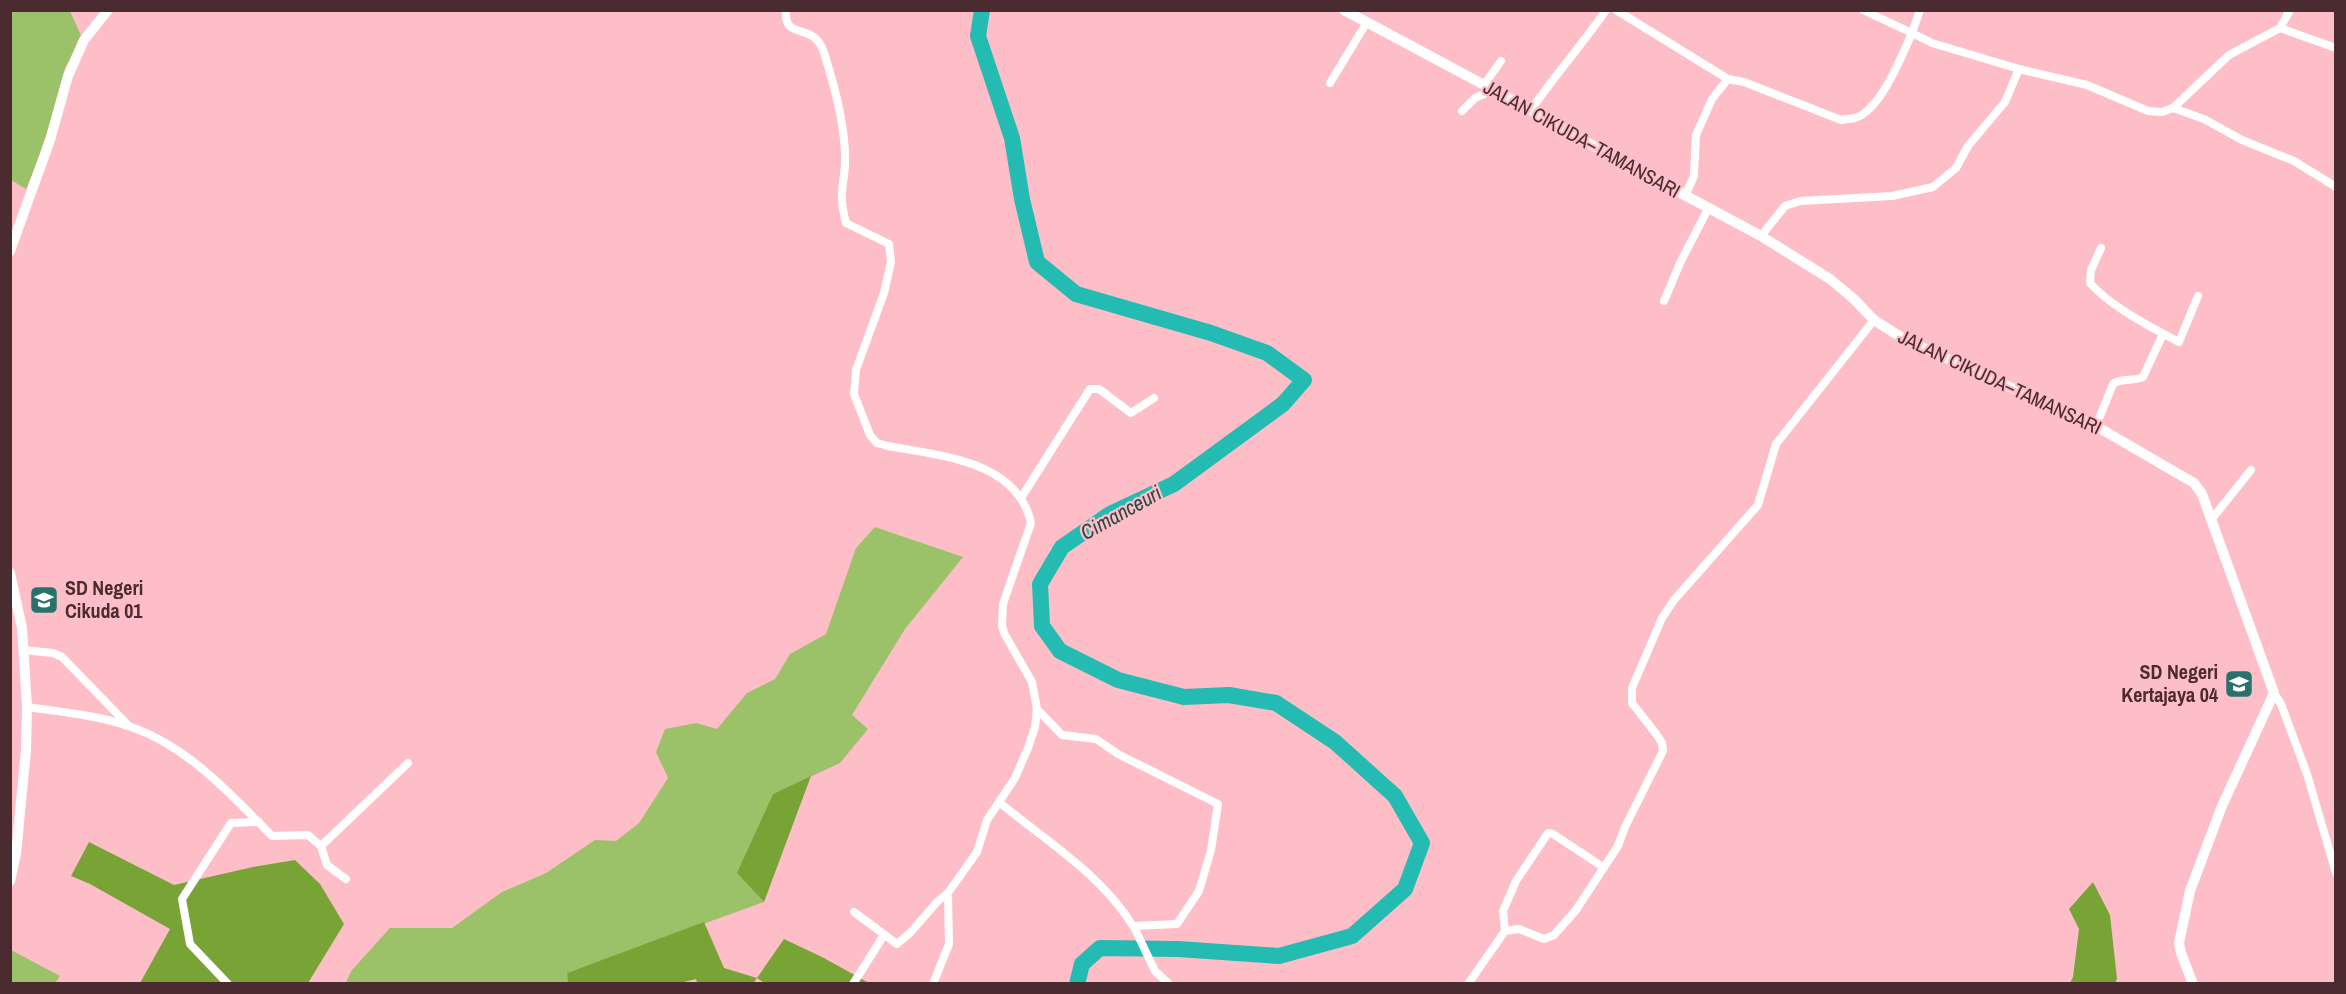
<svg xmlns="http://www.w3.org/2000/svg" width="2346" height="994" viewBox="0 0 2346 994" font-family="'Archivo Narrow',sans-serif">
	<rect width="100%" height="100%" fill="#febec8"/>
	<!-- green -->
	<g fill="#9bc269">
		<path d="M 11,11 L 70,11 L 82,38 L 65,68 L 46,142 L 26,189 L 11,180 Z"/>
		<path d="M 875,527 L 963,557 L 905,629 L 852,715 L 868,729 L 840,763 L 773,794 L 738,873 L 764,902 L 567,973 L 568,983 L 345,984 L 352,970 L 390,928 L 452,928 L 502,892 L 546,873 L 595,840 L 616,841 L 639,823 L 668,778 L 656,752 L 665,729 L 696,723 L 717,729 L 747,693 L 775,679 L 790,654 L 826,634 L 856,548 Z"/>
		<path d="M 11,950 L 60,976 L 55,983 L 11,983 Z"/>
	</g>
	<!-- forest -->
	<g fill="#78a435">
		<path d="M 811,776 L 764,902 L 737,873 L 773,794 Z"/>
		<path d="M 89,842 L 174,885 L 253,867 L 295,860 L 320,884 L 344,924 L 308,983 L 140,983 L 170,929 L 90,884 L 71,876 Z"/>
		<path d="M 2093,882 L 2110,915 L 2117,979 L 2115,983 L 2070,983 L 2073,977 L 2079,929 L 2069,909 Z"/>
		<path d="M 704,922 L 724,968 L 757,978 L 784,939 L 822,957 L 869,983 L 766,984 L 757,978 L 753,984 L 697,983 L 696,979 L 676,984 L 568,984 L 567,973 Z"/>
	</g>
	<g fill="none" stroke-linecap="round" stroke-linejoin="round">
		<!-- river -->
		<path stroke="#23bbb2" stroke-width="16" d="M 982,10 L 978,36 L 1012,138 L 1022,199 L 1037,262 L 1076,294 L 1211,333 L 1267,353 L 1304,380 L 1283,404 L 1174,484 L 1110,514 L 1062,547 L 1040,584 L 1042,626 L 1060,651 L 1118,680 L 1184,697 L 1229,695 L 1276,703 L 1335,742 L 1395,796 L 1422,843 L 1405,889 L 1352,936 L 1279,956 L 1178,949 L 1100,948 L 1082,964 L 1077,984"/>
		<!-- minor -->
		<g stroke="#fff" stroke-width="8">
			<path d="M 786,10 C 783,42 814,20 824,53 C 835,87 846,127 845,163 C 845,175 841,188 842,200 C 842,207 844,215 846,223 L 889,244 L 891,262 L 884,293 L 856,370 L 854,394 L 870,435 L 877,443 L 888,446 C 940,456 1017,460 1031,523 L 1003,604 L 1002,625 L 1004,633 L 1032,682 L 1037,709 L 1035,727 L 1028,748 L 1015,778 L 987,820 L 977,852 L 948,893 L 937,902 L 911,932 L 897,944 L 854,912"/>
			<path d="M 1616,10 L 1728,79"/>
			<path d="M 1863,10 L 1912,33 L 1920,10"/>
			<path d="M 2280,28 L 2336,48"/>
			<path d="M 1330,83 L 1367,22"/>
			<path d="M 1484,85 L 1501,61"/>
			<path d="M 2173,108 L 2204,119 L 2242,140 L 2294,161 L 2336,187"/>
			<path d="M 1531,110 C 1555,75 1582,45 1606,10"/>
			<path d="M 1462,111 L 1475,98 L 1493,90"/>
			<path d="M 1685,196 L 1694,176 L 1696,135 L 1712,99 L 1728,79 L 1744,82 L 1841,120 C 1845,119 1851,119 1855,118 C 1881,110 1901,57 1912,33 L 1932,43 L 2019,69 L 2087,85 L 2148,111 L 2162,112 L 2173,108 L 2229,55 L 2280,28 L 2290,10"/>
			<path d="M 1761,236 L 1785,206 L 1800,201 L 1892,196 L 1933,187 L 1956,168 L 1968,146 L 2005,102 L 2019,69"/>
			<path d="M 2101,248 L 2091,270 L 2090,283 C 2110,306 2152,328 2179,342 L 2198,296"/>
			<path d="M 1664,301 L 1681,261 L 1708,209"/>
			<path d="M 2096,426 L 2113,384 C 2122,377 2133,382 2143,377 L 2163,334"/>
			<path d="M 1021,498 L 1090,389 L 1099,389 L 1131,413 L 1154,398"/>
			<path d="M 2211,520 L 2251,470"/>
			<path d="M 23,650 L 53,653 L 62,657 L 128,725"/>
			<path d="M 2274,693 L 2281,704 L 2307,774 L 2336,873"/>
			<path d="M 27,707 C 61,712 98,715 131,727 C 187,746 231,794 272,836 L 308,835 L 321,846 L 327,865 L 346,879"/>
			<path d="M 999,802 C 1046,841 1101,874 1133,926 L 1177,924 L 1199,891 L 1211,850 L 1218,804 L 1118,754 L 1096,739 L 1062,735 L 1037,709"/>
			<path d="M 321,846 L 408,763"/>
			<path d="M 1134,927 L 1155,971 L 1169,984"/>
			<path d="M 1505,931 L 1503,911 L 1516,881 L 1548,833 L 1553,834 L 1603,867"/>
			<path d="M 228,984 L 190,944 L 182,899 L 231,823 L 259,822"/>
			<path d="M 853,984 L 884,935"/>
			<path d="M 933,984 L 949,944 L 948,893"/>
			<path d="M 1468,984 L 1505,931 L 1519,929 L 1544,939 L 1554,935 L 1576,910 L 1618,846 L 1625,827 L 1663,751 L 1662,743 L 1657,735 L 1632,703 L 1632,688 L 1662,618 L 1674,600 L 1758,505 L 1776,444 L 1874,320"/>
		</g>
		<!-- tertiary -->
		<g stroke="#fff" stroke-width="10">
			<path d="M 1344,10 L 1531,110 L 1606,153 L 1761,236 L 1830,279 L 1854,299 L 1874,320 L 1904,339 L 2096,426 L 2194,483 L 2202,494 L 2274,693 L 2222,806 L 2190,891 L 2179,943 L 2181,953 L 2193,984"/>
			<path d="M 10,251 L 50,140 L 68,76 L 84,40 L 108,10"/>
			<path d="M 10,573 L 22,628 L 27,707 L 26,750 L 16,854 L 10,881"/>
		</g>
	</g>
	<!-- icons -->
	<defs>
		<g id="school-square" transform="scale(1.5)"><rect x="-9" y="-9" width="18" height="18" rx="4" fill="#28726d" stroke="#febec8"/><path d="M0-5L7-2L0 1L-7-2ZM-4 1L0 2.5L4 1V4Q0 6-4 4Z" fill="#fff"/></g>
	</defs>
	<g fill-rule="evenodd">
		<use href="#school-square" x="44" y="600"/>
		<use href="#school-square" x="2239" y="684"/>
	</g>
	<g text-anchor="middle" stroke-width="4.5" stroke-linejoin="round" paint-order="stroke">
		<!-- street labels -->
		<g font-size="20" fill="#4a2b30" stroke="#febec8">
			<text transform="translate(1582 139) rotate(29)" y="7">JALAN CIKUDA–TAMANSARI</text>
			<text transform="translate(2000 382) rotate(25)" y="7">JALAN CIKUDA–TAMANSARI</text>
		</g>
		<!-- poi labels -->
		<g font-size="20" font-weight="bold" fill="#4a2b30" stroke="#febec8" text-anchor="start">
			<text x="65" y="595">SD Negeri<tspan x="65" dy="23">Cikuda 01</tspan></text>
			<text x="2218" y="679" text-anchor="end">SD Negeri<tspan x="2218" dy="23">Kertajaya 04</tspan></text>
		</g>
		<!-- water labels -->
		<g font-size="21" font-style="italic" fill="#294744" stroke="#febec8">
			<text transform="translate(1121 513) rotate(-29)" y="7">Cimanceuri</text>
		</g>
	</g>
	<!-- border -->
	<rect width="2346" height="994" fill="none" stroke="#4a2b30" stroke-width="24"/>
</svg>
